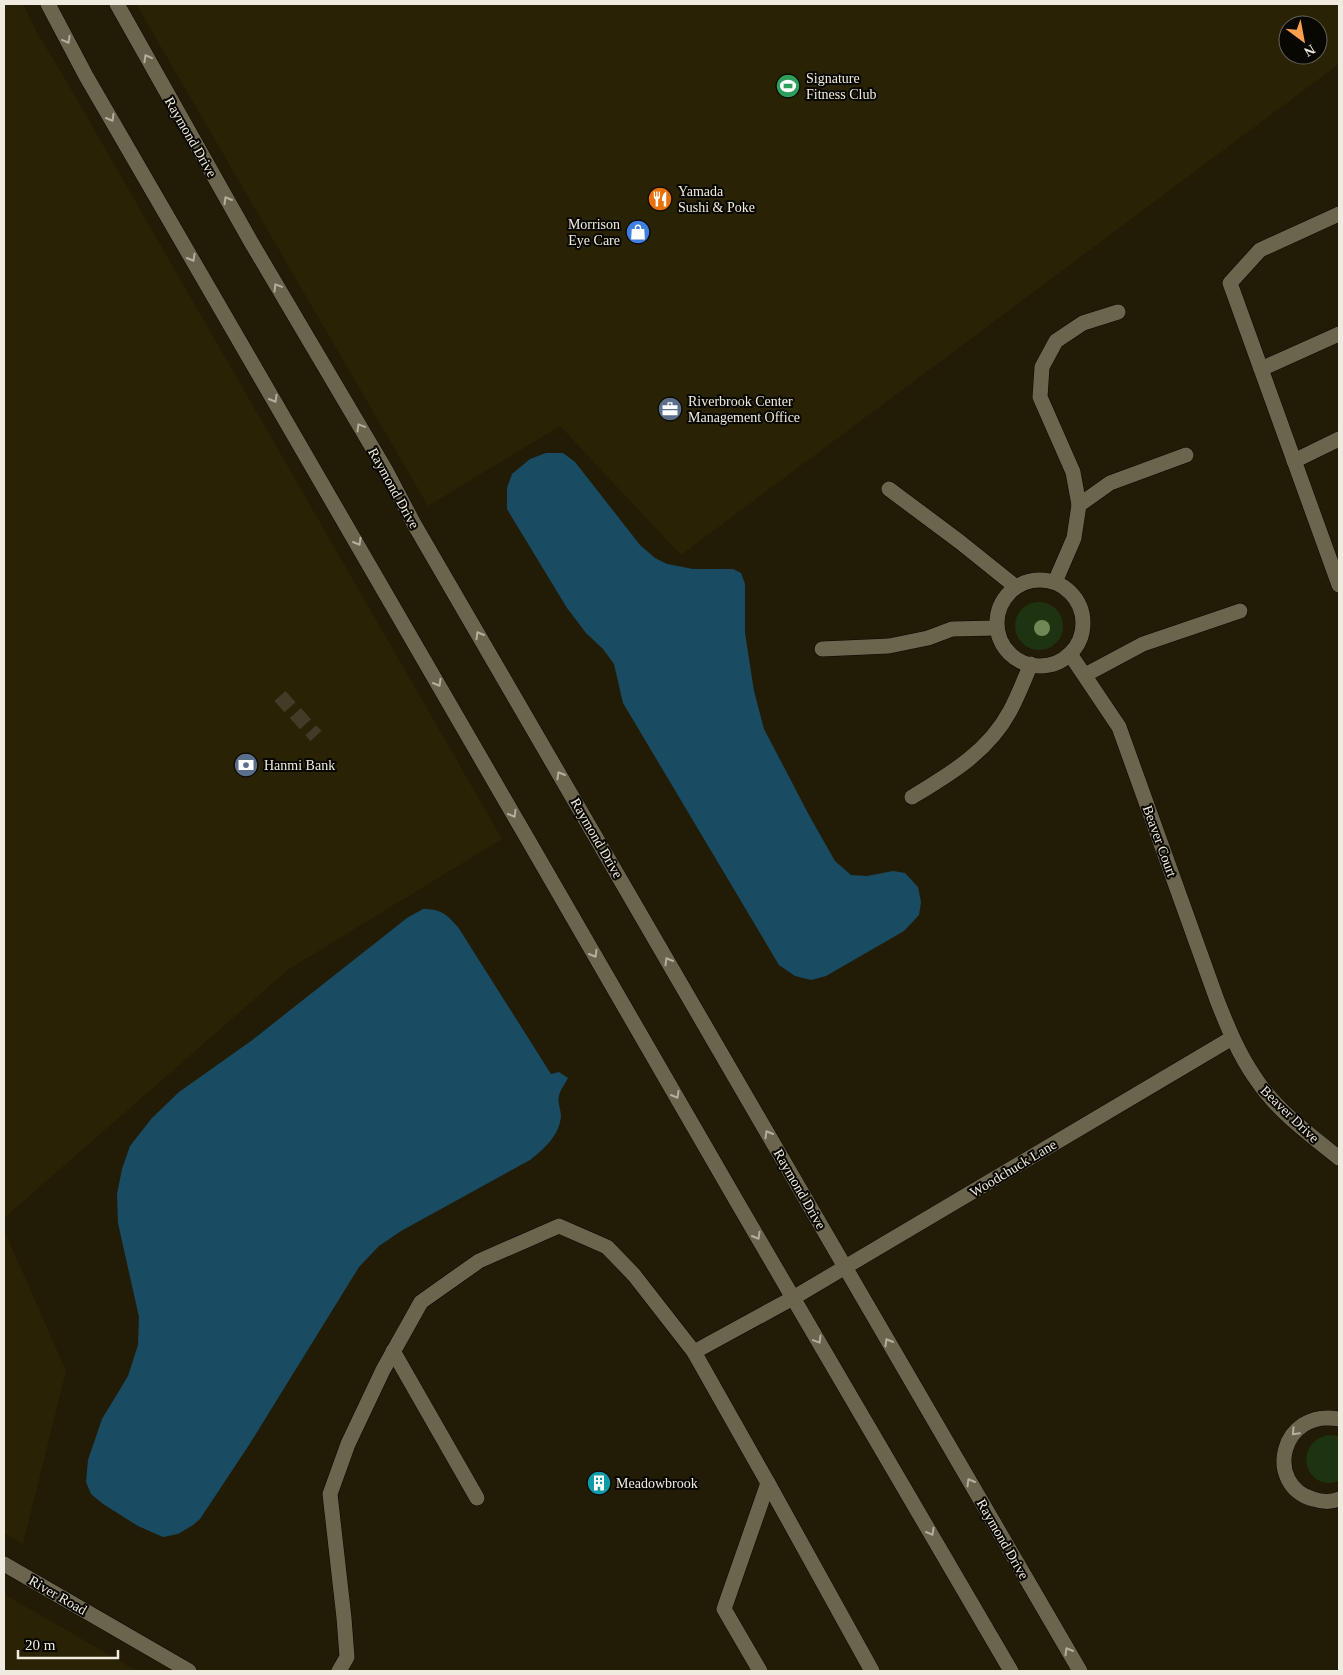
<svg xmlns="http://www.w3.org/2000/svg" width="1343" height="1675" viewBox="0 0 1343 1675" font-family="Georgia,serif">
	<rect width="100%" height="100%" fill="#221c07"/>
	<!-- built -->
	<g fill="#2a2204" fill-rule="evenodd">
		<path d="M 4,4 L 23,4 L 37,33 L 61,72 L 502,839 L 289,969 L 4,1218 Z"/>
		<path d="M 136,4 L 1339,4 L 1339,64 L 681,555 L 560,426 L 428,506 ZM 1288,25 L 1318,25 L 1318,55 L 1288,55 Z"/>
		<path d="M 4,1230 L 66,1371 L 23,1544 L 4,1533 Z"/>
		<path d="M 4,1594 L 137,1671 L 4,1671 Z"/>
	</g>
	<!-- green -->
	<g fill="#1e3310">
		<circle cx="1039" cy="626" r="24"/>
		<path d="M 1328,1435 L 1339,1436 L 1339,1481 C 1306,1493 1291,1444 1328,1435 Z"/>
	</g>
	<!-- water -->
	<g fill="#194b63">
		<path d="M 546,453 L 563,453 L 575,462 L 640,545 L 655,558 L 667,564 L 693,569 L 733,569 L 741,573 L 745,584 L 745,633 L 754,691 L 764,729 L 810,817 L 835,861 L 851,875 L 867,876 L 893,871 L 905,873 L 918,887 L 921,902 L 919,915 L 904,931 L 826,976 L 811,980 L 795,976 L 779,965 L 623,703 L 614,664 L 603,649 L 586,633 L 567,608 L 507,509 L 507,488 L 512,474 L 530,459 Z"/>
		<path d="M 423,909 C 441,909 446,914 458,927 L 551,1074 L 559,1072 L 568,1078 C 565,1084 560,1090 559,1096 C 557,1102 561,1110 561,1116 C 559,1136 545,1148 530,1160 L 401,1231 L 379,1246 L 359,1267 L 249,1445 L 200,1519 L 193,1525 L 178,1534 L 163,1537 L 138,1526 L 103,1504 L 91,1494 L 86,1482 L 88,1460 L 102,1419 L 128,1376 L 138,1345 L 139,1317 L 118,1223 L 117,1194 L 122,1169 L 130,1146 L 152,1118 L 179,1092 L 251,1041 L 407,918 Z"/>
	</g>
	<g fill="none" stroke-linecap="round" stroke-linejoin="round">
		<!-- minor-tunnel -->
		<path stroke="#413b27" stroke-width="15" stroke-dasharray="15 8" stroke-linecap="butt" d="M 280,696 L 316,736"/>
		<!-- minor casing -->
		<g stroke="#0c0600" stroke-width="16">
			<g id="minor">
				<path d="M 48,4 L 86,76 C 305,452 522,830 740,1207 C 830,1362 922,1516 1011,1671"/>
				<path d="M 117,4 L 251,242 L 385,469 L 414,524 L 845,1267 L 1080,1671"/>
				<path d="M 1339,214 L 1260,250 L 1230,283 L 1339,585"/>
				<path d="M 1261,369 L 1339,334"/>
				<path d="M 1294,461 L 1339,439"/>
				<path d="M 889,489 L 960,542 L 1016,587"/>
				<path d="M 1079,505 L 1110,483 L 1186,455"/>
				<circle cx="1040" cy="623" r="43"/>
				<path d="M 1055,582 L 1074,538 L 1079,505 L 1073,472 L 1040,397 L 1042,367 L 1056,341 L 1083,323 L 1118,312"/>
				<path d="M 822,649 L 889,646 L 928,638 L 952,629 L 997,628"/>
				<path d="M 1070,654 L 1119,727 L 1217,1000 C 1228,1028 1239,1055 1256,1079 C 1277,1111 1310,1135 1339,1158"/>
				<path d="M 1085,675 L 1143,644 L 1240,611"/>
				<path d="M 912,797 C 950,774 988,752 1010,711 C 1018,696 1024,680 1031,664"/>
				<path d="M 393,1351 L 477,1498"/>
				<path d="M 694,1352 L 793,1298 L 1232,1038"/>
				<path d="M 1339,1419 C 1280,1408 1264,1485 1313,1499 C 1322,1502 1330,1503 1339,1499"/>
				<path d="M 4,1564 L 189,1671"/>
				<path d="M 339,1671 L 347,1657 L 344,1618 L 330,1494 L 348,1444 L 383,1370 L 421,1302 L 479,1261 L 559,1226 L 607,1247 L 634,1275 L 694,1352 L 768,1483 L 872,1671"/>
				<path d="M 760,1671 L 724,1609 L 768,1483"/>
			</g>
		</g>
		<!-- minor -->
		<use href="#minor" stroke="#6c654d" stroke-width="15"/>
	</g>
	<!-- trees -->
	<circle fill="#708855" cx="1042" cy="628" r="8"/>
	<!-- one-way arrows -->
	<defs><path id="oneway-chevron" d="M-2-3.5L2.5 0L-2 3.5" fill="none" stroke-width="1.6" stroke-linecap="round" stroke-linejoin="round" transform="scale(1.25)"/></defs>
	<g stroke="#b4af9d">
		<use href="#oneway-chevron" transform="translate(67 40) rotate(61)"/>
		<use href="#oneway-chevron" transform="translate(147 58) rotate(-119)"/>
		<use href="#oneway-chevron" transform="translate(111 118) rotate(60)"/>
		<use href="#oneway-chevron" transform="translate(227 200) rotate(-120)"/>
		<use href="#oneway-chevron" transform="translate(192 258) rotate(60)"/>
		<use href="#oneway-chevron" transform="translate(277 287) rotate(-121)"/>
		<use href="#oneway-chevron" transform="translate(274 399) rotate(60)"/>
		<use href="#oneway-chevron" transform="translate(360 427) rotate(-121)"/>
		<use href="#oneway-chevron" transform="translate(358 542) rotate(60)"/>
		<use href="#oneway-chevron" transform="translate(479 635) rotate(-120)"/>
		<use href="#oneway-chevron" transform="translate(438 683) rotate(60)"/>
		<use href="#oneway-chevron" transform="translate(560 775) rotate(-120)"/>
		<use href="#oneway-chevron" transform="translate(513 814) rotate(60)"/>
		<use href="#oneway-chevron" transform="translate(594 954) rotate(60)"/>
		<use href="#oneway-chevron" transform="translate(668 961) rotate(-120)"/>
		<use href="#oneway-chevron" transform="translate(676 1095) rotate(60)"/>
		<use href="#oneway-chevron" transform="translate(768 1134) rotate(-120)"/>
		<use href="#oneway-chevron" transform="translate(757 1236) rotate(60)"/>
		<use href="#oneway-chevron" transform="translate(818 1340) rotate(59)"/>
		<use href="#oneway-chevron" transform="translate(888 1342) rotate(-120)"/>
		<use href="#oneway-chevron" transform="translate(1295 1432) rotate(133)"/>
		<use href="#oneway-chevron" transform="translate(970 1482) rotate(-120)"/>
		<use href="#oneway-chevron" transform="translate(931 1532) rotate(60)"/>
		<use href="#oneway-chevron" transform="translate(1068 1651) rotate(-120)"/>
	</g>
	<!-- icons -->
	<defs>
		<g id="stadium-disc" transform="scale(1.25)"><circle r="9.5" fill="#2e9e5b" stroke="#090702"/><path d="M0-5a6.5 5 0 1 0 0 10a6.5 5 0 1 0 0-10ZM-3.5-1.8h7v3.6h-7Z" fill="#fff"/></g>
		<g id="restaurant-disc" transform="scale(1.25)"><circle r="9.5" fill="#e8710a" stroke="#090702"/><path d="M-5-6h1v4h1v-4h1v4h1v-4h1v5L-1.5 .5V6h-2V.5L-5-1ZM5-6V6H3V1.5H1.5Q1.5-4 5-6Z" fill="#fff"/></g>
		<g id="shop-disc" transform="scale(1.25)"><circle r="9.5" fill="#3f7fe0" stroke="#090702"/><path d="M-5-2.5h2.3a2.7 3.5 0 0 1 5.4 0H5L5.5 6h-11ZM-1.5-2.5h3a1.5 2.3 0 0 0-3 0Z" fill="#fff"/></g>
		<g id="office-disc" transform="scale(1.25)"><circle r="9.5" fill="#5c6f8a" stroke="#090702"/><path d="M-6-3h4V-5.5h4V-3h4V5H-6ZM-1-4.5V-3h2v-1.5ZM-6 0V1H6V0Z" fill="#fff"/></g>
		<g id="bank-disc" transform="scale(1.25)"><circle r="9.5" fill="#5c6f8a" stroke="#090702"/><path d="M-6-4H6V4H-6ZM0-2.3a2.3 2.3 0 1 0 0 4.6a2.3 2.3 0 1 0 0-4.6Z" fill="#fff"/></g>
		<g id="building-disc" transform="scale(1.25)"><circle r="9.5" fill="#0f9aa8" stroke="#090702"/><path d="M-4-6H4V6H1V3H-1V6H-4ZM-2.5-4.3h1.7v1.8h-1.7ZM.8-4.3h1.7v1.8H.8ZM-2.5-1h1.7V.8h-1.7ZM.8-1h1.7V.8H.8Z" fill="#fff"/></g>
	</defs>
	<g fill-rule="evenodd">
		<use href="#stadium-disc" x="788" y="86"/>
		<use href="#restaurant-disc" x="660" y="199"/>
		<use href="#shop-disc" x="638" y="232"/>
		<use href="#office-disc" x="670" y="409"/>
		<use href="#bank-disc" x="246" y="765"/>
		<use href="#building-disc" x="599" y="1483"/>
	</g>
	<g text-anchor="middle" stroke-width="4" stroke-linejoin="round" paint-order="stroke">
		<!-- poi labels -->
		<g font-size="14" fill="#efebde" stroke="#090702" text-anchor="start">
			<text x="806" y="83">Signature<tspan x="806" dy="16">Fitness Club</tspan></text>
			<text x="678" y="196">Yamada<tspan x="678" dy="16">Sushi &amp; Poke</tspan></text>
			<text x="620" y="229" text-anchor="end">Morrison<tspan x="620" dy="16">Eye Care</tspan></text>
			<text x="688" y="406">Riverbrook Center<tspan x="688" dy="16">Management Office</tspan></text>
			<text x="264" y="770">Hanmi Bank</text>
			<text x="616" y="1488">Meadowbrook</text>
		</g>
		<!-- street labels -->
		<g font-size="14" fill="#efebde" stroke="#090702">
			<text transform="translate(191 137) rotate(60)" y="5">Raymond Drive</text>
			<text transform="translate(394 488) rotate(61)" y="5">Raymond Drive</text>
			<text transform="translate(597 838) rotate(60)" y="5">Raymond Drive</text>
			<text transform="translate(1160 841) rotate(70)" y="5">Beaver Court</text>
			<text transform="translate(1290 1114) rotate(44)" y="5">Beaver Drive</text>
			<text transform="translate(1013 1168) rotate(-31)" y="5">Woodchuck Lane</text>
			<text transform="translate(800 1189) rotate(60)" y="5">Raymond Drive</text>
			<text transform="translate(1003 1539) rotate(60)" y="5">Raymond Drive</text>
			<text transform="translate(58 1595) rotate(30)" y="5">River Road</text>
		</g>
	</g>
	<!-- border -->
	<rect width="1343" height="1675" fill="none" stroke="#efebde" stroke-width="10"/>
	<!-- north arrow -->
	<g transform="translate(1303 40) rotate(148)"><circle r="24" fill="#090702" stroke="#65625a"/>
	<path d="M0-4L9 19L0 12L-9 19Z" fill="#fa9f4e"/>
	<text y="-8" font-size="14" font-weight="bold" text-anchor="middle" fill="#efebde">N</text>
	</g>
	<!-- scale -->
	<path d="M18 1650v8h100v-8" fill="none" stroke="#efebde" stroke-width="2.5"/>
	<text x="25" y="1650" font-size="15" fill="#efebde" stroke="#090702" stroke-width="4" paint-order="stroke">20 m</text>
</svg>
